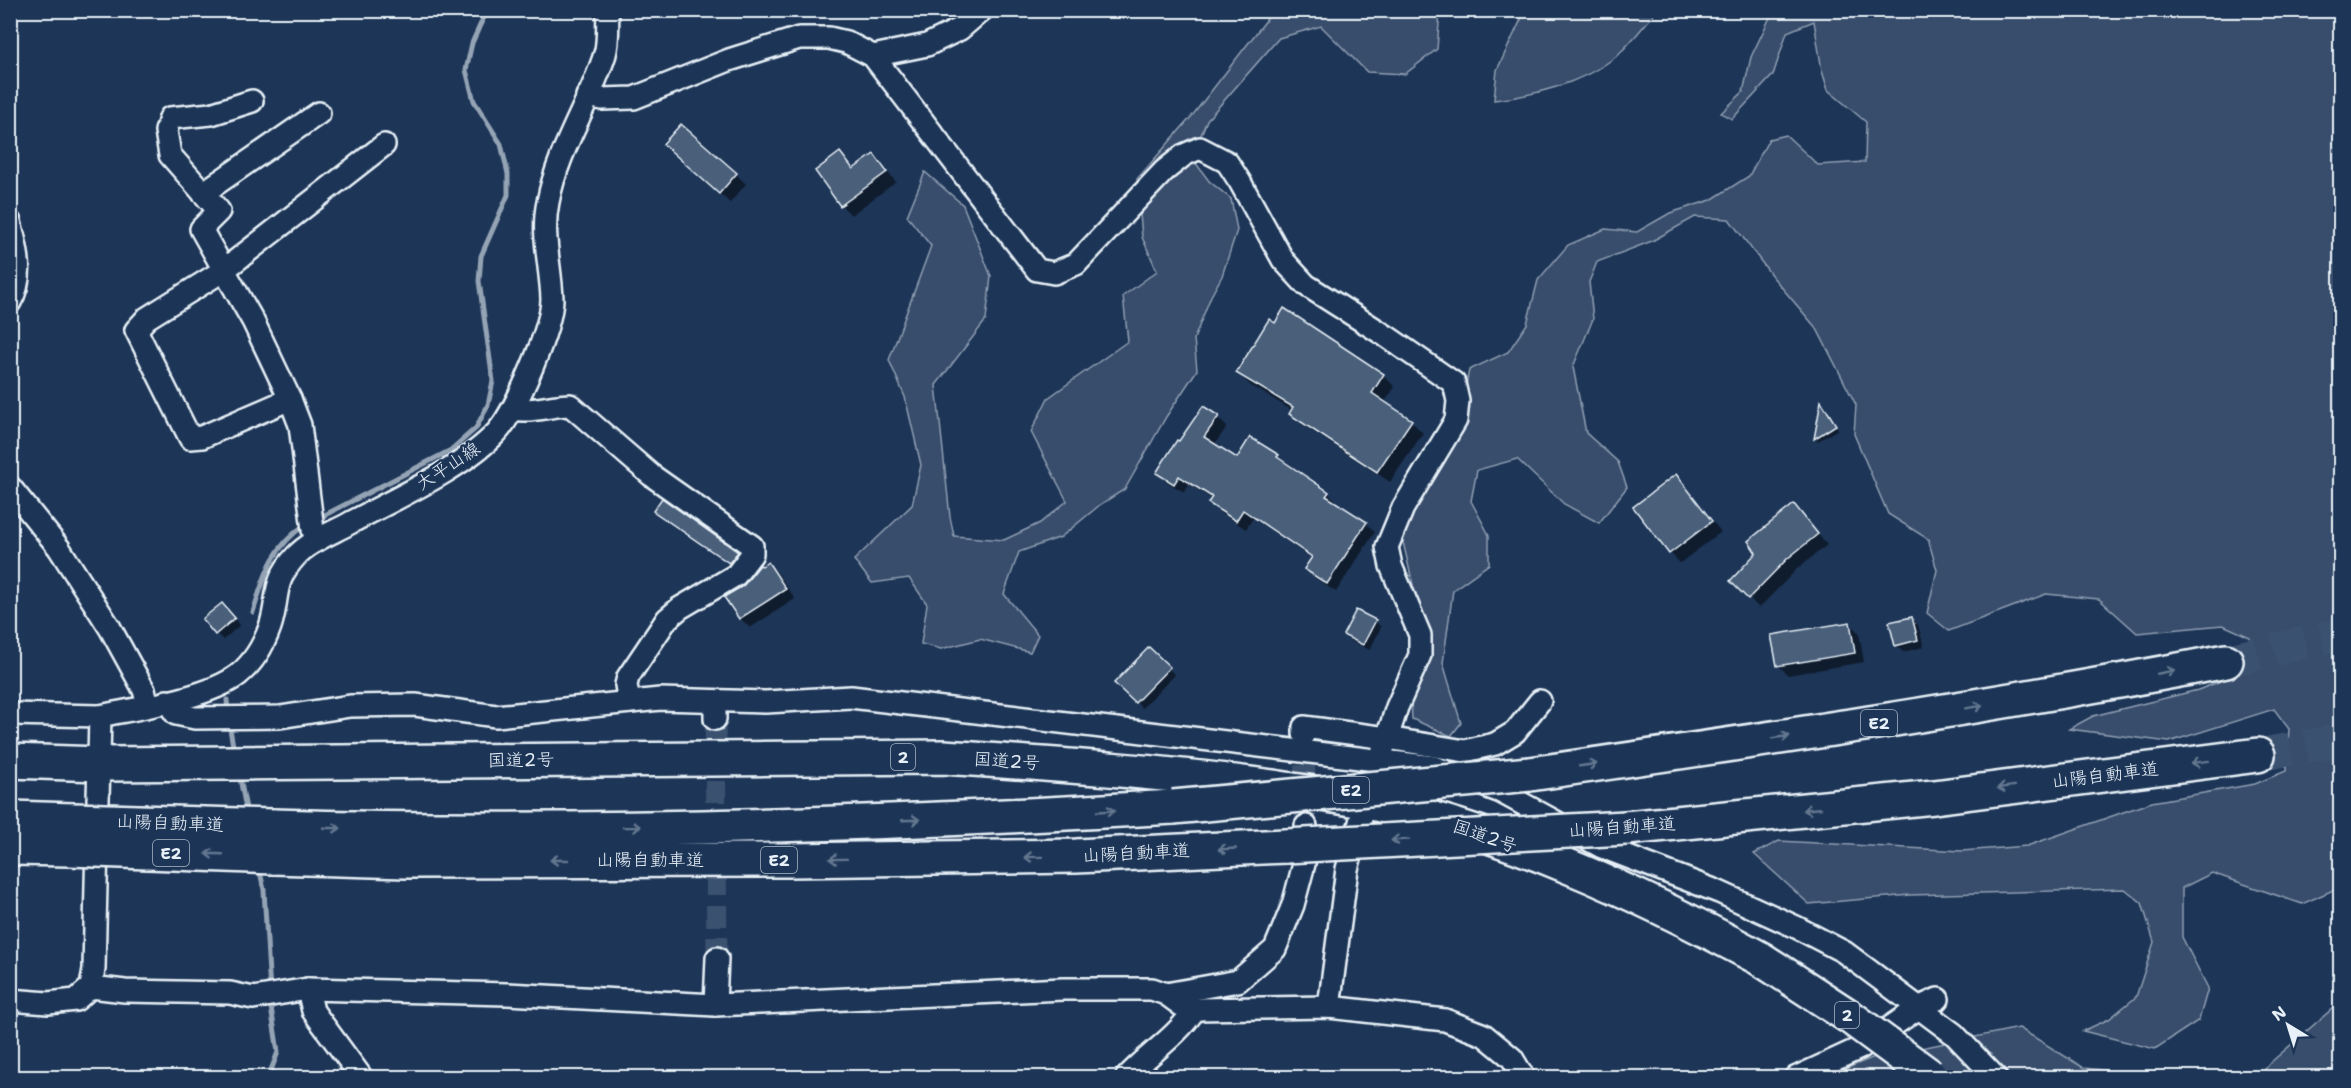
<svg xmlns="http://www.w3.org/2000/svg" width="2351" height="1088" viewBox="0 0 2351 1088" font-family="'Shantell Sans','Klee One',sans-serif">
	<rect width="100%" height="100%" fill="#1d3557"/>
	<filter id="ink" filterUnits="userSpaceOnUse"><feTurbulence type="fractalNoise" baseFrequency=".0167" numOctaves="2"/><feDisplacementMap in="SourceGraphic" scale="12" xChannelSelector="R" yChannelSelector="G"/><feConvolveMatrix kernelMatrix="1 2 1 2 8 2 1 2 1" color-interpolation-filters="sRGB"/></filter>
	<g filter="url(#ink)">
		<!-- green -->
		<g fill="#374d6c" stroke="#909fb2" stroke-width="1.5">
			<path d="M 1266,11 L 1440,11 L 1437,49 L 1405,74 L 1367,72 L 1321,26 L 1279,38 L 1207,120 L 1192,158 L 1209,181 L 1231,199 L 1237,230 L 1222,276 L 1211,296 L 1194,339 L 1197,370 L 1166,417 L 1125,489 L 1101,504 L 1061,537 L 1019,552 L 1004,594 L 1038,635 L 1030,652 L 980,639 L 941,649 L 921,644 L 927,604 L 909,578 L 872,583 L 854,560 L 912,505 L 921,465 L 905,397 L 889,360 L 931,246 L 907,216 L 925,172 L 963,205 L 991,276 L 986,320 L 936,385 L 950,517 L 954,536 L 1004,540 L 1040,523 L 1067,501 L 1031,432 L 1048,398 L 1128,341 L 1123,296 L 1157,271 L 1142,237 L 1137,179 L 1192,116 L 1267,19 Z"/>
			<path d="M 1525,11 L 1525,10 L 1657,11 C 1643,26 1629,46 1613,59 C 1581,83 1533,96 1494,100 L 1497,70 Z"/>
			<path d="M 1773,11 L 2340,11 L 2340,887 L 2302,904 L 2212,873 L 2182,888 L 2182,937 L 2208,988 L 2199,1020 L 2155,1049 L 2083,1031 L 2109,1019 L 2136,997 L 2154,942 L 2142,903 L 2125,889 L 1910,895 L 1809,904 L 1754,854 L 1779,841 L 1962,851 L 2027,846 L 2152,802 L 2255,784 L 2286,771 L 2289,729 L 2274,709 L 2169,742 L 2069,729 L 2093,716 L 2198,690 L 2259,666 L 2250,637 L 2223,625 L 2137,633 L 2099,599 L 2046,594 L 1949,631 L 1927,613 L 1937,570 L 1928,539 L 1888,514 L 1854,434 L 1856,405 L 1817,329 L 1772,276 L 1729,219 L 1695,217 L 1652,241 L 1597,262 L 1589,282 L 1593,319 L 1573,367 L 1586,433 L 1618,462 L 1627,487 L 1599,523 L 1564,504 L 1517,459 L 1477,470 L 1471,501 L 1489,535 L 1489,564 L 1453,590 L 1443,663 L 1461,723 L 1451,736 L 1412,719 L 1411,701 L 1431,651 L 1424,615 L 1414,589 L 1403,542 L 1409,515 L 1464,395 L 1469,370 L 1508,352 L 1527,324 L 1538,280 L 1568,245 L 1605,229 L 1637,232 L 1670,213 L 1711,200 L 1749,176 L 1769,139 L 1786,135 L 1818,165 L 1865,162 L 1866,122 L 1828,90 L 1822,71 L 1814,21 L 1787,32 L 1773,75 L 1732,119 L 1721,113 L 1743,92 L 1751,57 Z"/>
			<path d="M 2340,1002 L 2340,1077 L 2259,1077 L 2270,1063 Z"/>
			<path d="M 2019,1028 L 2084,1068 L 2132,1073 L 2140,1077 L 1958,1077 L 1941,1066 L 1922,1077 L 1823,1078 L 1872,1058 Z"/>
		</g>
		<!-- shadow -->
		<g fill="#0007">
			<path d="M 675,154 L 736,174 L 746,184 L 730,203 Z"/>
			<path d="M 840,154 L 854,170 L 874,156 L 896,182 L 851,215 L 841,205 Z"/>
			<path d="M 1238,373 L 1383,375 L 1395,387 L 1384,403 L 1411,421 L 1423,433 L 1390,482 L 1303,425 L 1291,413 L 1293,411 L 1250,385 Z"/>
			<path d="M 1822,404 L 1838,429 L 1818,441 L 1816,438 Z"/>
			<path d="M 1218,418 L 1227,427 L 1214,445 L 1237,460 L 1278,456 L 1287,465 L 1328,493 L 1337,502 L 1335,504 L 1366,523 L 1375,532 L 1336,592 L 1315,578 L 1306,569 L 1313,559 L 1253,518 L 1246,529 L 1219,512 L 1210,503 L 1212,499 L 1189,484 L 1184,492 L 1167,482 L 1158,473 L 1179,443 Z"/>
			<path d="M 1676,476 L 1721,532 L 1680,563 L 1670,553 Z"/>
			<path d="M 1794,506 L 1827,545 L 1797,569 L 1759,608 L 1732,581 L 1758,553 Z"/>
			<path d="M 655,511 L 737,553 L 743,559 L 736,568 Z"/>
			<path d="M 768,564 L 778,574 L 795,599 L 750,628 L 740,618 Z"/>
			<path d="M 228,611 L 240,625 L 223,640 L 217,634 Z"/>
			<path d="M 1912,618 L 1918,625 L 1924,647 L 1903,652 L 1896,645 Z"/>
			<path d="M 1375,621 L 1381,627 L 1370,650 L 1351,641 L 1345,635 Z"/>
			<path d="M 1849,623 L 1859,633 L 1864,662 L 1788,675 L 1778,665 Z"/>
			<path d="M 1149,649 L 1175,675 L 1142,708 L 1116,683 Z"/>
		</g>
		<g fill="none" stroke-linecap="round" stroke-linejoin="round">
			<!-- stream -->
			<g stroke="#95a4b5" stroke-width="5">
				<path d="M 317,519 L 451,450 L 476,428 L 488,405 L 493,381 L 479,281 L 481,256 L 508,195 L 508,174 L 501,144 L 474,101 L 466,70 L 472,43 L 487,10"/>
				<path d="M 253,612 C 265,575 271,548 306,524"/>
				<path d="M 227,700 L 228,713"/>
				<path d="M 229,723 L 234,752"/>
				<path d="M 239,773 L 247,814"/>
				<path d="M 259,867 L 264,890 L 270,992"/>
				<path d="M 268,1078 L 278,1052 L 270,1001"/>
			</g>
		</g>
		<!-- building -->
		<g fill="#495e7a" stroke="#e8f1f8" stroke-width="1.5">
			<path d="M 681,124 L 737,173 L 719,194 L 663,144 Z"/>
			<path d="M 840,152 L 853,169 L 874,154 L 887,172 L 840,206 L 815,171 Z"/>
			<path d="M 1284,308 L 1384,374 L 1372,393 L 1412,420 L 1377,472 L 1289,414 L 1293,407 L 1236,373 L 1269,319 L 1275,323 Z"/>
			<path d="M 1821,401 L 1836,425 L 1814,439 Z"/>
			<path d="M 1203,406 L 1219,416 L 1204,437 L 1237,458 L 1250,437 L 1279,455 L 1277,457 L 1329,492 L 1326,496 L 1367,522 L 1327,584 L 1304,569 L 1312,557 L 1243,510 L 1236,521 L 1208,503 L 1212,497 L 1179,476 L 1174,484 L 1156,473 L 1177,440 L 1179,441 Z"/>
			<path d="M 1676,474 L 1712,521 L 1669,554 L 1633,507 Z"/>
			<path d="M 662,498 L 738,552 L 729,563 L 653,511 Z"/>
			<path d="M 1794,504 L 1818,534 L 1787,559 L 1748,599 L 1730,581 L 1756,553 L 1748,541 Z"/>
			<path d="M 768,562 L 786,589 L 739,619 L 724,597 L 743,586 L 760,565 L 762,566 Z"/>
			<path d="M 222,603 L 235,618 L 215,635 L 202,619 Z"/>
			<path d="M 1356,610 L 1376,620 L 1363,645 L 1343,635 Z"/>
			<path d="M 1912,617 L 1918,640 L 1895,646 L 1889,622 Z"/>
			<path d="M 1850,622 L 1855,653 L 1777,666 L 1771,635 Z"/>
			<path d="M 1149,647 L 1170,667 L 1135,703 L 1114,683 Z"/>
		</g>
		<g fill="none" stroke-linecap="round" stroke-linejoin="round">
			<!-- street-tunnel -->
			<g stroke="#3b516f" stroke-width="21" stroke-dasharray="21 10" stroke-linecap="butt">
				<path d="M 715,719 L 717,958"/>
				<path d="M 1304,734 L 1306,826"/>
			</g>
			<!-- highway-tunnel -->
			<g stroke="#3b516f" stroke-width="33" stroke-dasharray="33 16" stroke-linecap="butt">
				<path d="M 2226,661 L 2340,634"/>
				<path d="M 2258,755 L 2340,740"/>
			</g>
			<!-- street casing -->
			<g stroke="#e8f1f8" stroke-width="26">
				<g id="street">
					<path d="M 873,56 L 927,45 L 960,29 L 982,10"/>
					<path d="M 587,96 L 602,99 L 634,98 L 729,60 L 799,38 L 829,38 L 846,42 L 873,56 L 1037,270 L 1054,273 L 1076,264 L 1164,171 L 1184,155 L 1200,148 L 1227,162 L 1240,182 L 1283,260 L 1306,285 L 1386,336 L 1454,383 L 1458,401 L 1456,420 L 1403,508 L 1387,547 L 1391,566 L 1420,635 L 1420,655 L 1397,707 L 1387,738 L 1304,727 L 1304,734"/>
					<path d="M 252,101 L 211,114 L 170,118 L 166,131 L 170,155 L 219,211 L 201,229 L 224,270 L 147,318 L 136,330 L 190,438 L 202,437 L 290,399"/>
					<path d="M 203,193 L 319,113"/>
					<path d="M 10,222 C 17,249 25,277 10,302"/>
					<path d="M 513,409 C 532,413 550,405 570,405 L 651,475 L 752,546 L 752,554 L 736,575 L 680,608 L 667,619 L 628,677 L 626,685 L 629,702"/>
					<path d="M 10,487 L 59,548 L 110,628 L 144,690 L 148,706"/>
					<path d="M 316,541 L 313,530 L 300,425 L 290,399 L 253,321 L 224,270 L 384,145"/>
					<path d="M 167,701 L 176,714 L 195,718 L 280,717 L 350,706 L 415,705 L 496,716 L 660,699 L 766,702 L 851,697 L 1434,767 L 1501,792 L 1602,847 L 1719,892 L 1796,927 L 1844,952 L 1954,1034 L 1996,1078"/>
					<path d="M 10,714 L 100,716"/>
					<path d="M 715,719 L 715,701"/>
					<path d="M 1383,749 L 1387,738 L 1465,751 L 1495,744 L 1515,732 L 1540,701"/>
					<path d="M 91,987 L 125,991 L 230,993 L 253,998 L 308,989 L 507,994 L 715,1005 L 1063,989 L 1152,989 L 1166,994 L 1181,1005 L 1195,1009 L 1329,1007 L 1445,1020 L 1484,1035 L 1512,1058 L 1524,1078"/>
					<path d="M 308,989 L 313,1011 L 362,1078"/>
					<path d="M 1166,994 L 1238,981 L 1275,949 L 1293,905 L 1304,864 L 1306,826"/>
					<path d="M 10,1000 L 48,1003 L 76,1000 L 91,987 L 94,969 L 100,716 C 138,708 208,698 238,675 C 253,663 264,644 270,627 C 280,597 271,583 296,556 C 310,541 332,533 350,523 C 394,499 464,468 497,432 C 516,411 552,327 552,299 C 551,267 541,234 548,202 C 558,149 589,105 605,54 C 609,41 607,24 608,10"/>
					<path d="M 715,1005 L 717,958"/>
					<path d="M 1329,1007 L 1347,869 L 1369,790"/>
					<path d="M 1126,1078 C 1148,1054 1177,1037 1195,1009"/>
					<path d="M 1795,1078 L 1860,1048 L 1920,1007 L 1938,999"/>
				</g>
			</g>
			<!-- highway casing -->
			<g stroke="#e8f1f8" stroke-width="38">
				<g id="highway">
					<path d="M 10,761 L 101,764 L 944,757 C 1058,765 1173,772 1286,789 C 1313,793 1340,796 1367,802 C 1505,832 1637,892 1761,959"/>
					<path d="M 1530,774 C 1763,740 1995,706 2226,661"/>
					<path d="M 10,818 L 73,820"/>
					<path d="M 273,826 C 573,835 874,825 1173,807"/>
					<path d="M 1626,828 L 1934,797 L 2258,755"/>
					<path d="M 10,848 L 70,849"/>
					<path d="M 273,857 L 406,861 L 790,860 L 1076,856 L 1286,846"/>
				</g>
			</g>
			<!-- street -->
			<use href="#street" stroke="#1d3557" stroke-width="21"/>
			<!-- highway -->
			<use href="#highway" stroke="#1d3557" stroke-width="33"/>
			<!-- highway-bridge casing -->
			<g stroke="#e8f1f8" stroke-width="38" stroke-linecap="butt">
				<g id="highway-bridge">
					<path d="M 1173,807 L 1530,774"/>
					<path d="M 73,820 L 273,826"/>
					<path d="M 1286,846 L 1626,828"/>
					<path d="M 70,849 L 273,857"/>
					<path d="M 1761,959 L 1850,1017 L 1930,1076"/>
				</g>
			</g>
			<!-- highway-bridge -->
			<use href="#highway-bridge" stroke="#1d3557" stroke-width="33"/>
		</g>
		<!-- one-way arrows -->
		<defs><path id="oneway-shaft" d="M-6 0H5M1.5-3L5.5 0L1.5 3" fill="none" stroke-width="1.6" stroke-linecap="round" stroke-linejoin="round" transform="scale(1.5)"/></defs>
		<g stroke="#64778f">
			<use href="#oneway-shaft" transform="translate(2166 672) rotate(-11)"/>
			<use href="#oneway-shaft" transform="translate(1974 707) rotate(-9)"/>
			<use href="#oneway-shaft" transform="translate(1781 737) rotate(-8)"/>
			<use href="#oneway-shaft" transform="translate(2200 762) rotate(173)"/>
			<use href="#oneway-shaft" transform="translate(1588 765) rotate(-8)"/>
			<use href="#oneway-shaft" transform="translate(2006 787) rotate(173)"/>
			<use href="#oneway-shaft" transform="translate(1812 809) rotate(174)"/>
			<use href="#oneway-shaft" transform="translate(1106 811) rotate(-3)"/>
			<use href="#oneway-shaft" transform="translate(911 820) rotate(-2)"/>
			<use href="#oneway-shaft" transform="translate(632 827) rotate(-1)"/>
			<use href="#oneway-shaft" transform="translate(332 828) rotate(2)"/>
			<use href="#oneway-shaft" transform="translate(1400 840) rotate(177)"/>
			<use href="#oneway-shaft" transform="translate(1227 849) rotate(177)"/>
			<use href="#oneway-shaft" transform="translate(214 854) rotate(-178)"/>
			<use href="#oneway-shaft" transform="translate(1033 857) rotate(179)"/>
			<use href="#oneway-shaft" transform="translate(838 859) rotate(179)"/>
			<use href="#oneway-shaft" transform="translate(559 860) rotate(180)"/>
		</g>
	</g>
	<g text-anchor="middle" stroke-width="5" stroke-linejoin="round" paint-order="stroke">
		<!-- shield labels -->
		<g fill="#1d3557" stroke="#abb9c8" stroke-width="1.5">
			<rect x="1861" y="710" width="36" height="26" rx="4.5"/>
			<rect x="891" y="744" width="24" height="26" rx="4.5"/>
			<rect x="1333" y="777" width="36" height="26" rx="4.5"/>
			<rect x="153" y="840" width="36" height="26" rx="4.5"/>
			<rect x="761" y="847" width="36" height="26" rx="4.5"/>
			<rect x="1835" y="1002" width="24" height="26" rx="4.5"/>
		</g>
		<g font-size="16" font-weight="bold" fill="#e8f1f8">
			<text x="1879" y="729">E2</text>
			<text x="903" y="763">2</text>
			<text x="1351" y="796">E2</text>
			<text x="171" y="859">E2</text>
			<text x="779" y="866">E2</text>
			<text x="1847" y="1021">2</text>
		</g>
		<!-- street labels -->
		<g font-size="18" fill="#e8f1f8" stroke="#1d3557">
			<text transform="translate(448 466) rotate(-33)" y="6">大平山線</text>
			<text transform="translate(521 760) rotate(-1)" y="6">国道2号</text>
			<text transform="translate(1007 761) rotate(4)" y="6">国道2号</text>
			<text transform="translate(2105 775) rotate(-7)" y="6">山陽自動車道</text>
			<text transform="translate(170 823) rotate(2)" y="6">山陽自動車道</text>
			<text transform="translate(1622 827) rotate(-4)" y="6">山陽自動車道</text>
			<text transform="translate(1485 836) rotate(19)" y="6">国道2号</text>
			<text transform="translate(1136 853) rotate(-3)" y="6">山陽自動車道</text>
			<text x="650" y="866">山陽自動車道</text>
		</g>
	</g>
	<!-- margin -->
	<rect width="2351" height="1088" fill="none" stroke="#1d3557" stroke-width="36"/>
	<rect x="18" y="18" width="2315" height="1052" fill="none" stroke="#e8f1f8" stroke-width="2" filter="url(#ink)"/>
	<!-- north arrow -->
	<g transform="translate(2288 1025) rotate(322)" stroke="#1d3557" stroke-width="4.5" paint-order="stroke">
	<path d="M0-4.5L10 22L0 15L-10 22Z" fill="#e8f1f8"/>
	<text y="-9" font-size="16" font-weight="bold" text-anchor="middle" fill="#e8f1f8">N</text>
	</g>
</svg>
